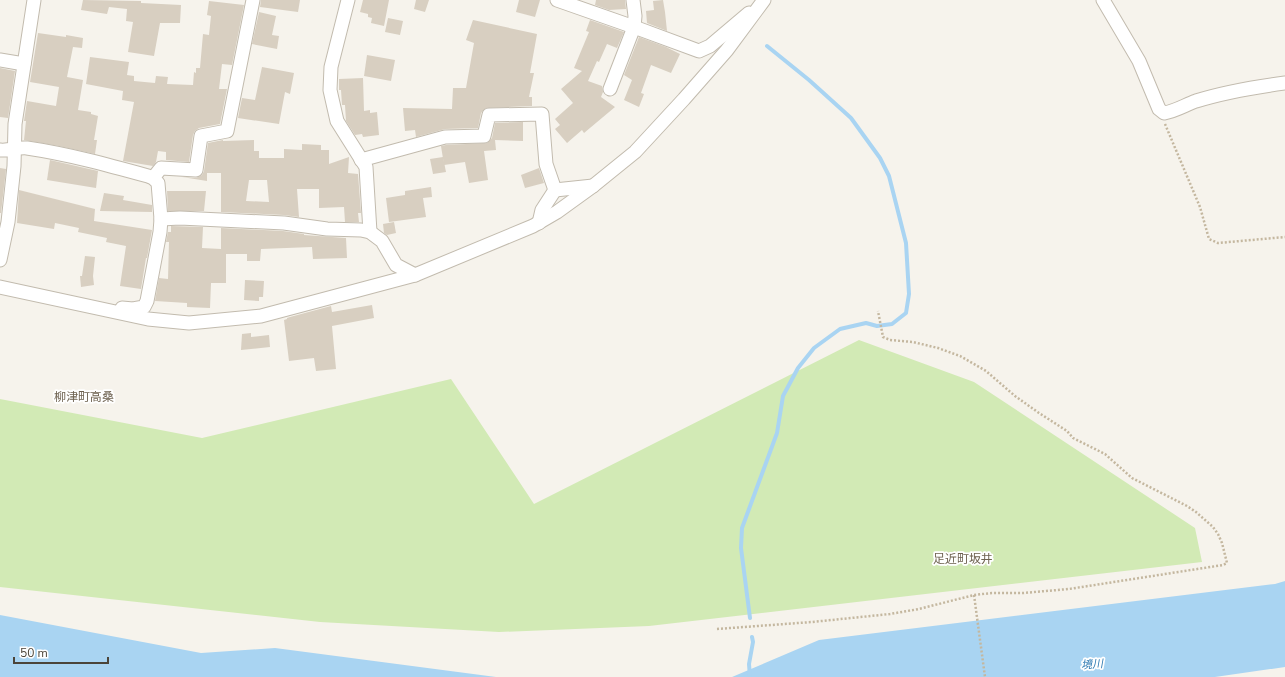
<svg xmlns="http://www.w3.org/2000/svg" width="1285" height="677" viewBox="0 0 1285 677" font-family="'Nunito Sans','Noto Sans JP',sans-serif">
	<rect width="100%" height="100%" fill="#f6f3ec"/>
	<!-- green -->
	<path fill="#d2eab5" d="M 859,340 L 974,382 L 1195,528 L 1202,562 L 649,626 L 499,632 L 320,622 L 0,587 L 0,399 L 202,438 L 451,379 L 534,504 Z"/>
	<!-- water -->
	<g fill="#a9d4f2">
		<path d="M 1285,581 L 1285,667 L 1215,677 L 732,677 L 819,640 L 1275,584 Z"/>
		<path d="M 0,615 L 201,653 L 275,648 L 496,677 L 0,677 Z"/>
	</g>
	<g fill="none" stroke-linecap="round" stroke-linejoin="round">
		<!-- stream -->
		<g stroke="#a9d4f2" stroke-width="4">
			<path d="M 750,618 L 741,548 L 742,528 L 777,433 L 783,396 L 798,368 L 814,348 L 840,329 L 866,323 L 877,326 L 892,324 L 906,313 L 909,294 L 906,243 L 889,176 L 880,158 L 851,118 L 809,80 L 767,46"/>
			<path d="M 750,677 L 749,664 L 753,642 L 752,637"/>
		</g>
	</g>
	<!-- building -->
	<g fill="#d8cfc1" fill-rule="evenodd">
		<path d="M 83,0 L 141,1 L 141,3 L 181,5 L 180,23 L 160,23 L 154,56 L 128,52 L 133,22 L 126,21 L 127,9 L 109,7 L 107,14 L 81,10 Z"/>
		<path d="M 261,0 L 300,0 L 298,12 L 260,7 Z"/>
		<path d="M 363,0 L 389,0 L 384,26 L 371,23 L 372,18 L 368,17 L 368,14 L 360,12 Z"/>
		<path d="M 416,0 L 429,0 L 425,12 L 414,9 Z"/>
		<path d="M 519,0 L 540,0 L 535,17 L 516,12 Z"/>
		<path d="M 596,0 L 625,0 L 626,9 L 609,10 L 595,5 Z"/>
		<path d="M 663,0 L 665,12 L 667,31 L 647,23 L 646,11 L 654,10 L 653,1 Z"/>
		<path d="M 209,1 L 244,5 L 232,65 L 222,64 L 219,89 L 227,89 L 220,124 L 199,128 L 195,131 L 193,135 L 189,162 L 166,160 L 166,152 L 158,151 L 156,162 L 153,166 L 123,161 L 134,102 L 122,100 L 123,91 L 86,84 L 90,57 L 129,62 L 127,75 L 134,76 L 134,81 L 155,83 L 156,76 L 168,77 L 167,84 L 193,85 L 194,72 L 196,73 L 196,68 L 200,68 L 203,34 L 209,35 L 211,16 L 207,15 Z"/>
		<path d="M 259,12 L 276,16 L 272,35 L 279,36 L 277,49 L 252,44 Z"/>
		<path d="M 388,18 L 403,21 L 400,35 L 385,32 Z"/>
		<path d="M 473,20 L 537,34 L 530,73 L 534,73 L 529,97 L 532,97 L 532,106 L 486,108 L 481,113 L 478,128 L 445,129 L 416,137 L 415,130 L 405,131 L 403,108 L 452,109 L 453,88 L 466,88 L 474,43 L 466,40 Z"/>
		<path d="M 590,20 L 624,32 L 617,48 L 607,44 L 599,62 L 597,61 L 588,81 L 602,86 L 603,92 L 601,97 L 615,107 L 584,133 L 582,130 L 567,143 L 555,129 L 560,125 L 555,119 L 573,103 L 561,89 L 582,71 L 574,68 L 589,32 L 586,31 Z"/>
		<path d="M 38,33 L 66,37 L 66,35 L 83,38 L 82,48 L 73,47 L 67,77 L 83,80 L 78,110 L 91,112 L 91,114 L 98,116 L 94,140 L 97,140 L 95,154 L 59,146 L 24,140 L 26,121 L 24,121 L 27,101 L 56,106 L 59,87 L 30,82 Z"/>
		<path d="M 639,37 L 666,47 L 680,54 L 671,73 L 651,65 L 641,93 L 644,94 L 639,107 L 624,100 L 632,80 L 624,75 Z"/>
		<path d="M 367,55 L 395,60 L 391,81 L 364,76 Z"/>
		<path d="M 262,67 L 294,73 L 290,94 L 285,92 L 279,124 L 238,118 L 242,98 L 255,100 Z"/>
		<path d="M 0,68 L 15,71 L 8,118 L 0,117 Z"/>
		<path d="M 363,78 L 364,111 L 370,110 L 370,113 L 377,112 L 379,135 L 363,137 L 362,134 L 355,135 L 346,121 L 345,105 L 342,105 L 341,90 L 339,90 L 339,79 Z"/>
		<path d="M 523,122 L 523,141 L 495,140 L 496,150 L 484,151 L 488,180 L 469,183 L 465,162 L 444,165 L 441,146 L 446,145 L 487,143 L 492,138 L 495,123 Z"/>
		<path d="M 223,140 L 223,141 L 254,140 L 254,151 L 259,151 L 259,158 L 284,158 L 284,149 L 302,150 L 302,144 L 321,145 L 321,150 L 329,150 L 329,164 L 349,157 L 348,173 L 358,174 L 361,213 L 358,213 L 359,222 L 345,222 L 344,207 L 319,208 L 319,189 L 297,189 L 299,217 L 284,215 L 221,212 L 221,173 L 207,173 L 207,181 L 182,177 L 196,178 L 202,175 L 204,171 L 208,143 ZM 249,180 L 267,180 L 269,202 L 246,201 Z"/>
		<path d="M 443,157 L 446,172 L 433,174 L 430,159 Z"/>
		<path d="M 50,160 L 98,171 L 96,188 L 47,180 Z"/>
		<path d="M 0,168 L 6,169 L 1,213 L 0,213 Z"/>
		<path d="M 539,168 L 544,183 L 525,188 L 521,175 Z"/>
		<path d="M 431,187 L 432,197 L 423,198 L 426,217 L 389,222 L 386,198 L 405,195 L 405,191 Z"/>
		<path d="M 19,190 L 95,209 L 94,221 L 152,230 L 147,258 L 146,258 L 141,289 L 120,286 L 126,246 L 106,242 L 107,238 L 78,232 L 79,228 L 55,223 L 54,229 L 17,223 Z"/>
		<path d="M 167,191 L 206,191 L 204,211 L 168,211 Z"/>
		<path d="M 104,193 L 124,196 L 123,200 L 152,205 L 152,212 L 100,211 Z"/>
		<path d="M 394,222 L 396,233 L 387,235 L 384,233 L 383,224 Z"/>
		<path d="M 171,226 L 203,227 L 202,248 L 221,249 L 221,228 L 283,231 L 304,234 L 304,235 L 346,238 L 347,258 L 313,259 L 312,247 L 261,249 L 260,261 L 247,261 L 247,254 L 226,254 L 226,283 L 211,283 L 210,308 L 187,307 L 187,303 L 155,301 L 159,278 L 168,279 L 169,242 L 166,242 L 168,232 L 171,232 Z"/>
		<path d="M 85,256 L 95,257 L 93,276 L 94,285 L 81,287 L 80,276 L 82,276 Z"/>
		<path d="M 245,280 L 264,281 L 263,297 L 259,297 L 259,301 L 244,300 Z"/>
		<path d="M 372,305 L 374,318 L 332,326 L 336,369 L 316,371 L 314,358 L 289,361 L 284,320 L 287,319 L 287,318 L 290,317 L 331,306 L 332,312 Z"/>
		<path d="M 251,333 L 251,337 L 269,335 L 270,347 L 241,350 L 242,334 Z"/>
	</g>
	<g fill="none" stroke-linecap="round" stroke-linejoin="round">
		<!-- minor casing -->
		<g stroke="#c2bbae" stroke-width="15">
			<g id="minor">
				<path d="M 348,0 L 331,67 L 330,90 L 337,121 L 366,167 L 370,232"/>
				<path d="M 557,0 L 634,27 L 699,51 L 710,46 L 749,13"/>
				<path d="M 1103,0 L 1139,61 L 1159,109 L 1164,113 C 1176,111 1185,105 1196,101 C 1225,92 1255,87 1285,83"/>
				<path d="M 0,60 L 24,64"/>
				<path d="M 610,89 L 634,27 L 635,16 L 633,0"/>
				<path d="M 0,150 C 9,151 18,147 27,148 C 68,154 108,165 148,176 L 153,178 L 158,183 L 161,219 L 160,232 L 147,301 L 144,307 L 133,309 L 122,308"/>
				<path d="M 361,160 L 445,137 L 484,136 L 489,115 L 542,114 L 546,164 L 555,190 L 593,186"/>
				<path d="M 153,178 L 161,168 L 196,170 L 201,136 L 227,131 L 253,0"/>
				<path d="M 161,219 L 180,218 L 284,223 L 327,229 L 361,230 L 370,232 L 382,241 L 396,265 L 415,275"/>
				<path d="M 539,223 L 542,210 L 555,190"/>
				<path d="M 0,260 L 8,222 L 14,166 L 15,124 L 34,0"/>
				<path d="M 0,287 L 148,319 L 189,323 L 261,316 L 415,275 L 533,226 L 557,212 L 593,186 L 635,152 L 684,99 L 727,50 L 764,0"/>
			</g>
		</g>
		<!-- path -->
		<g stroke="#c4b79f" stroke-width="2.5" stroke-dasharray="2 2" stroke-linecap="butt">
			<path d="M 1165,124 L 1200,207 L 1209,239 L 1218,243 L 1285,237"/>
			<path d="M 974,595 L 985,677"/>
			<path d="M 717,629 L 812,622 L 890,614 L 919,609 L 974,595 L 992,593 L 1023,593 L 1069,589 L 1223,565 L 1227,563 L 1222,543 L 1218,534 L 1213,527 L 1196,512 L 1187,506 L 1132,478 L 1105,454 L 1073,438 L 1067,431 L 1039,413 L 1015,396 L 986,371 L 960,356 L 938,348 L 913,342 L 890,340 L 883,337 L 878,311"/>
		</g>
		<!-- minor -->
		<use href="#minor" stroke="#fff" stroke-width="13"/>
	</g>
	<g text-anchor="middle" stroke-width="3.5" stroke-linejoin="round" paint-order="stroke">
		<!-- water labels -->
		<g font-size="11" font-style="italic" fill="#2e7ab2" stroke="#fff">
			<text transform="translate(1092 664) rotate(-4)" y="4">境川</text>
		</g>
		<!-- quarter labels -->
		<g font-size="12" fill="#6e6250" stroke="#fff">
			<text x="84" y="401">柳津町高桑</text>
			<text x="963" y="563">足近町坂井</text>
		</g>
	</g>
	<!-- scale -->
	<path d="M14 657v6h94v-6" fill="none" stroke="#4b4439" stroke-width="2"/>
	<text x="20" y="657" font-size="12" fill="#4b4439" stroke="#ffffff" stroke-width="3" paint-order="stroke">50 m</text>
</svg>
